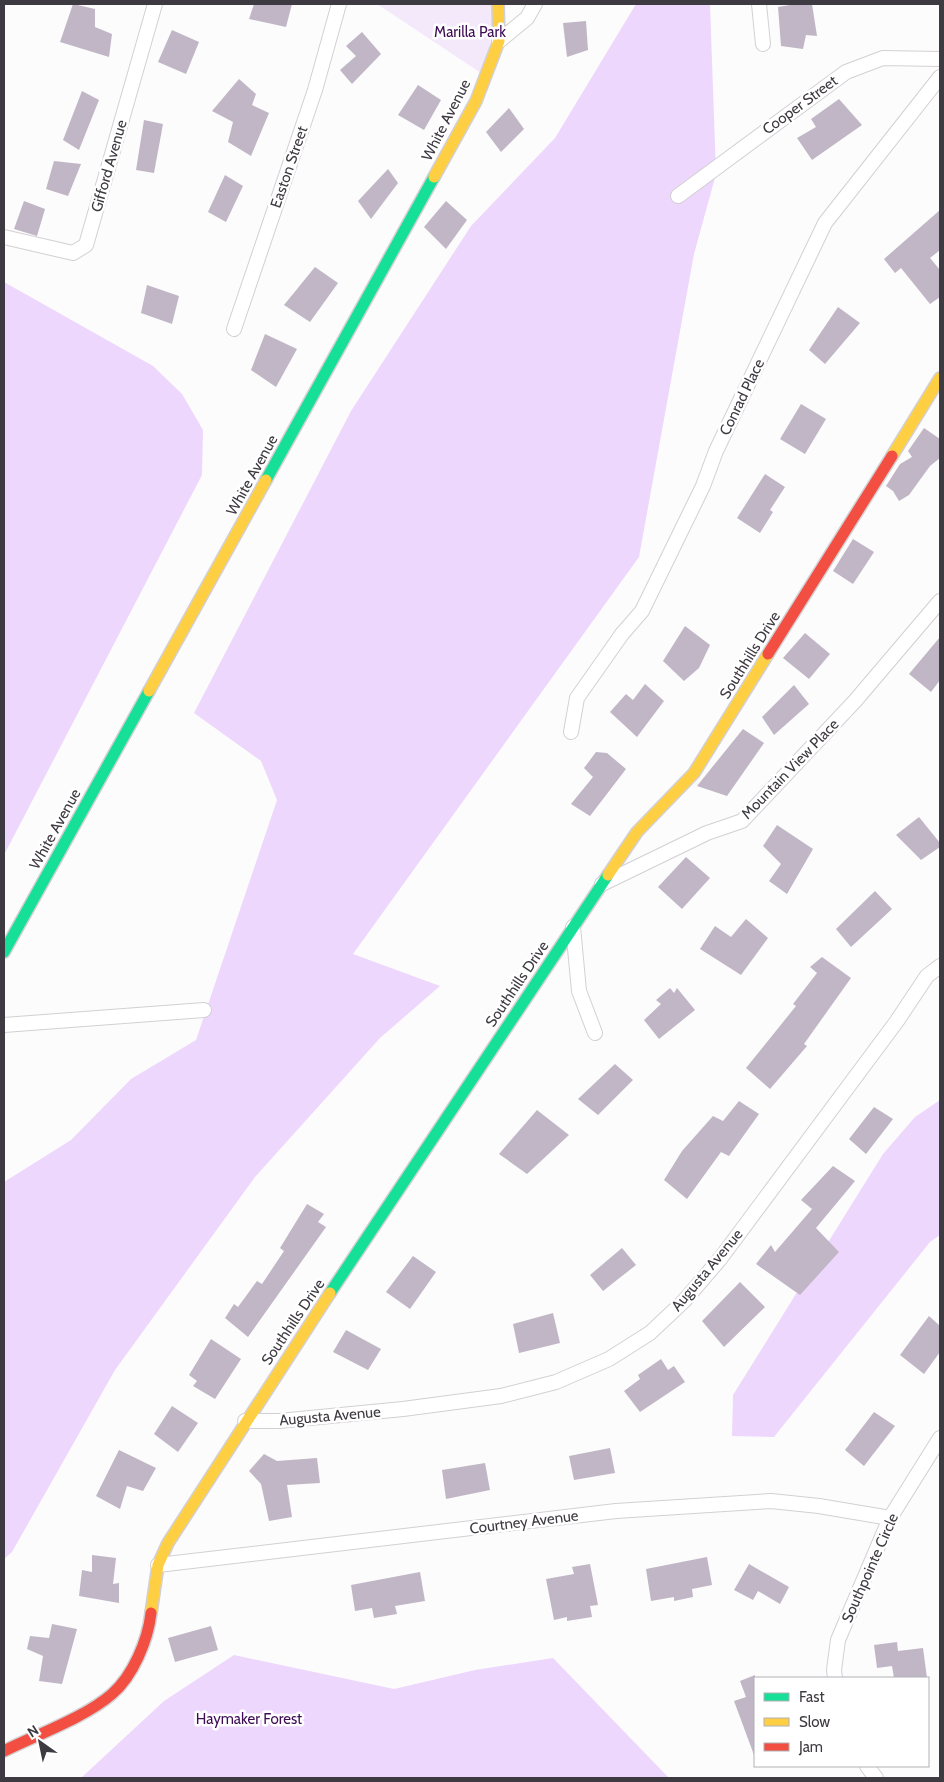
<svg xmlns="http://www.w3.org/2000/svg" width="944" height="1782" viewBox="0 0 944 1782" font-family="Cabin,sans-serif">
	<rect width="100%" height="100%" fill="#fdfcfd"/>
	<!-- green -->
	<path fill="#f4e9fb" d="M 377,4 L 498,4 L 484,75 Z"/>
	<!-- forest -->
	<g fill="#eed7fc">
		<path d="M 636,4 L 710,4 L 716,174 L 694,254 L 639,557 L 353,954 L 440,986 L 380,1038 L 255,1177 L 115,1370 L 12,1552 L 4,1559 L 4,1182 L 71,1140 L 131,1079 L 196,1040 L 277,800 L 261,761 L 194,713 L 351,411 L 471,226 L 555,138 Z"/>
		<path d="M 4,282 L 153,366 L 182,394 L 203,430 L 202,475 L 4,855 Z"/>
		<path d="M 940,1100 L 940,1235 L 930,1242 L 774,1437 L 732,1436 L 733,1395 L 883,1154 L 915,1117 Z"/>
		<path d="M 234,1655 L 394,1689 L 475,1670 L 553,1658 L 669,1778 L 81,1778 L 164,1701 Z"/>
	</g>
	<!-- building -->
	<g fill="#c0b6c5">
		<path d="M 73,4 L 95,9 L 95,27 L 112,34 L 109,57 L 60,42 Z"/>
		<path d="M 254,4 L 292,4 L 286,27 L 249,19 Z"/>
		<path d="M 796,4 L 812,4 L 817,36 L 806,35 L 803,49 L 781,46 L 778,7 Z"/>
		<path d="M 586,21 L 588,50 L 567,57 L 563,23 Z"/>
		<path d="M 172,30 L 199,42 L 186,74 L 158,62 Z"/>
		<path d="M 362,32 L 381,54 L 352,84 L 340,70 L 356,56 L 346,46 Z"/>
		<path d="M 239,79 L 256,94 L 252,105 L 269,113 L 251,156 L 228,142 L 233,122 L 212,111 Z"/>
		<path d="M 418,85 L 441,100 L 424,130 L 398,115 Z"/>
		<path d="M 82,91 L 99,100 L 79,150 L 63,140 Z"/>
		<path d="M 839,99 L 862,125 L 812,160 L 797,138 L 816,127 L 811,119 Z"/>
		<path d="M 509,108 L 524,129 L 501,152 L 486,132 Z"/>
		<path d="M 144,120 L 163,124 L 154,173 L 136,170 Z"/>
		<path d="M 54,161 L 81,164 L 68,196 L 46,189 Z"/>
		<path d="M 388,169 L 398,183 L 371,219 L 358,201 Z"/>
		<path d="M 225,175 L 243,186 L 226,222 L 208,212 Z"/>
		<path d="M 24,201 L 45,209 L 37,236 L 14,229 Z"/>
		<path d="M 446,201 L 467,220 L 446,249 L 424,227 Z"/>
		<path d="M 940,210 L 940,250 L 930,258 L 940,270 L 940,297 L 930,304 L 901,268 L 895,273 L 884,259 Z"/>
		<path d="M 315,267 L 338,283 L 310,322 L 284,305 Z"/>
		<path d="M 147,285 L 179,296 L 172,324 L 141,313 Z"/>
		<path d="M 838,307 L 860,323 L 825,364 L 809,350 Z"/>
		<path d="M 265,334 L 297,349 L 276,387 L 251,370 Z"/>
		<path d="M 801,404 L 826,419 L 805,454 L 780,439 Z"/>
		<path d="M 924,428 L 940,439 L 940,458 L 930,466 L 909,495 L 899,501 L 893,491 L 886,486 L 900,464 L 912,457 L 908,451 Z"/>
		<path d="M 765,474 L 785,487 L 770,510 L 773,512 L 760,533 L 737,518 Z"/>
		<path d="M 853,539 L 874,552 L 853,584 L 833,571 Z"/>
		<path d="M 685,626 L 710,645 L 699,668 L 684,681 L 663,661 Z"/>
		<path d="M 805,633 L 830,654 L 809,679 L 783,658 Z"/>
		<path d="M 940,637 L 940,680 L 931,692 L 909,674 Z"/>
		<path d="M 645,684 L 664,701 L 637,737 L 610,712 L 626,694 L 633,700 Z"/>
		<path d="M 794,685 L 809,704 L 774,735 L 762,717 Z"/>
		<path d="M 743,729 L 764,743 L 727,796 L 697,786 Z"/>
		<path d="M 596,752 L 607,753 L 626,769 L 590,816 L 571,804 L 593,777 L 584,768 Z"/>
		<path d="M 919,817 L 940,843 L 940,847 L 921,860 L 896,835 Z"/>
		<path d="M 777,825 L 813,849 L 787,894 L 769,881 L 781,864 L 763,846 Z"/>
		<path d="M 686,857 L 710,878 L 682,909 L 658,887 Z"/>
		<path d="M 875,891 L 892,909 L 851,947 L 836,929 Z"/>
		<path d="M 746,919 L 768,938 L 741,975 L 700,949 L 715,926 L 731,937 Z"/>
		<path d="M 822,957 L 851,978 L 804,1044 L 807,1046 L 770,1089 L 746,1068 L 796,1006 L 793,1004 L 817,973 L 810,967 Z"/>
		<path d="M 670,988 L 674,993 L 677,988 L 695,1010 L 659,1039 L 644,1020 L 661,1004 L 656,1000 Z"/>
		<path d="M 615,1064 L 633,1080 L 598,1115 L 578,1099 Z"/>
		<path d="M 739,1101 L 759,1114 L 729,1156 L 721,1152 L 687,1199 L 664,1180 L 682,1151 L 713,1116 L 723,1121 Z"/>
		<path d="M 874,1107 L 893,1119 L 866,1154 L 849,1139 Z"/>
		<path d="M 537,1110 L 569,1135 L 527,1174 L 499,1154 Z"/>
		<path d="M 833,1166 L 855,1181 L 816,1228 L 839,1252 L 800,1295 L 756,1264 L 771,1245 L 775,1252 L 812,1209 L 801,1200 Z"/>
		<path d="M 307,1204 L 324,1214 L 318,1222 L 326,1227 L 248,1337 L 225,1318 L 234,1304 L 238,1307 L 257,1281 L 262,1284 L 284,1251 L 280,1248 Z"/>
		<path d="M 622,1248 L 636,1265 L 603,1291 L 590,1275 Z"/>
		<path d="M 413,1256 L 436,1272 L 410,1309 L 386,1292 Z"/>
		<path d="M 740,1282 L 765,1307 L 724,1347 L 702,1321 Z"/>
		<path d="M 553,1313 L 560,1343 L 519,1353 L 513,1324 Z"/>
		<path d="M 929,1316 L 940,1326 L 940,1352 L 924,1374 L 900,1355 Z"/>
		<path d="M 346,1330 L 381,1349 L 368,1370 L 333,1352 Z"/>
		<path d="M 211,1339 L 241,1359 L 215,1399 L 193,1386 L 197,1381 L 189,1375 Z"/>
		<path d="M 661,1359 L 668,1370 L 674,1366 L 685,1382 L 640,1412 L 624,1391 L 640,1379 L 638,1375 Z"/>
		<path d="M 172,1406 L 198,1423 L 178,1452 L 154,1434 Z"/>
		<path d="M 874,1412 L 895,1426 L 864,1466 L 845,1450 Z"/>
		<path d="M 610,1448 L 615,1473 L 574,1480 L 569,1456 Z"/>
		<path d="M 119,1450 L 156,1468 L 143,1491 L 127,1486 L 120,1509 L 96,1496 Z"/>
		<path d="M 264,1454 L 277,1461 L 317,1458 L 320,1483 L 287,1485 L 292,1517 L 269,1521 L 261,1484 L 249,1471 Z"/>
		<path d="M 485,1463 L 490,1490 L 446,1499 L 442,1470 Z"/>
		<path d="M 92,1555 L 116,1558 L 113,1584 L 119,1583 L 119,1603 L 79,1596 L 82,1570 L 92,1572 Z"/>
		<path d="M 707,1557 L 712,1585 L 692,1589 L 693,1597 L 674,1601 L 674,1597 L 651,1601 L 646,1569 Z"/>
		<path d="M 590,1564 L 598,1605 L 590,1606 L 592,1617 L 567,1621 L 567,1617 L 554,1620 L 546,1579 L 574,1574 L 572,1567 Z"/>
		<path d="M 749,1564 L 789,1587 L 780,1604 L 758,1591 L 753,1600 L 734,1590 Z"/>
		<path d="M 420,1572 L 425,1601 L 395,1606 L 397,1614 L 374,1618 L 372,1608 L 355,1611 L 351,1585 Z"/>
		<path d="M 52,1624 L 77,1629 L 62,1684 L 39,1681 L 43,1656 L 27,1649 L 30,1636 L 49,1638 Z"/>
		<path d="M 211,1626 L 218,1650 L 175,1662 L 168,1638 Z"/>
		<path d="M 897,1642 L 898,1651 L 923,1648 L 927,1678 L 894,1678 L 892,1666 L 877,1668 L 874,1645 Z"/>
		<path d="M 755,1675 L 755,1755 L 754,1755 L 734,1701 L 746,1697 L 740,1681 Z"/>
	</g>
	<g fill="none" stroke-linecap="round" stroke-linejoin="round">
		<!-- street casing -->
		<g stroke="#d2d0d3" stroke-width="16">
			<g id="street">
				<path d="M 759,4 L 763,44"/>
				<path d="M 499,41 L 527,18 L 535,4"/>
				<path d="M 678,196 L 846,72 L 883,58 L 940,59"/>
				<path d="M 4,237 L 73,253 L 86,245 L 155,4"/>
				<path d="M 234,329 L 315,90 L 339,4"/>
				<path d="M 571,732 L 577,698 L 622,634 L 642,611 L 703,486 L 716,451 L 825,223 L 940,77"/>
				<path d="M 602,884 L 707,833 L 742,821 L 855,701 L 940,601"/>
				<path d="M 573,927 L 579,991 L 595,1033"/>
				<path d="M 4,1025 L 204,1010"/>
				<path d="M 245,1421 L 279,1421 L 403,1409 L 501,1396 L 556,1382 L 609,1359 L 650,1333 L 684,1301 L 720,1259 L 897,1021 L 927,976 L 940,966"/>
				<path d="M 158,1565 L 616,1511 L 771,1501 L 819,1506 L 890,1518"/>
				<path d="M 835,1678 L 834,1670 L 838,1640 L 890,1518 L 940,1438"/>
				<path d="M 867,1766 L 876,1778"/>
			</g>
		</g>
		<!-- fast casing -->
		<g stroke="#d2d0d3" stroke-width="14">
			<g id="fast">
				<path d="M 266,480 L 434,177"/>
				<path d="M 4,952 L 149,691"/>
				<path d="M 330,1293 L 608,875"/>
			</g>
		</g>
		<!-- slow casing -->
		<g stroke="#d2d0d3" stroke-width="14">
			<g id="slow">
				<path d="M 434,177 L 476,101 L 499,41 L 498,4"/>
				<path d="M 892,456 L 940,378"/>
				<path d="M 149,691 L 266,480"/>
				<path d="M 608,875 L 637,832 L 694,773 L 768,654"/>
				<path d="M 151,1613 L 158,1565 L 168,1543 L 330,1293"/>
			</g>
		</g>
		<!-- jam casing -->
		<g stroke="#d2d0d3" stroke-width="14">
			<g id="jam">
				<path d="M 768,654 L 892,456"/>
				<path d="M 4,1751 C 36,1735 86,1717 112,1694 C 133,1676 148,1640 151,1613"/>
			</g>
		</g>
		<!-- street -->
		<use href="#street" stroke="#fff" stroke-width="14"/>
		<!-- fast -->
		<use href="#fast" stroke="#16e098" stroke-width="11"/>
		<!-- slow -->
		<use href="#slow" stroke="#ffcf43" stroke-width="11"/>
		<!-- jam -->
		<use href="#jam" stroke="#f24e42" stroke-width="11"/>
	</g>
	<g text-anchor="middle" stroke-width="5" stroke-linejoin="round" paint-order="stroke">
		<!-- park labels -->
		<g font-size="15" fill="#3f0d55" stroke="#fff">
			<text x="470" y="37">Marilla Park</text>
			<text x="249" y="1724">Haymaker Forest</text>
		</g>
		<!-- street labels -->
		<g font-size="15" fill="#3e3a41" stroke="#fff">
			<text transform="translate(800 105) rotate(-36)" y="5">Cooper Street</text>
			<text transform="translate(446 120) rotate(-63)" y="5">White Avenue</text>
			<text transform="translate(109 166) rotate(-74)" y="5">Gifford Avenue</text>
			<text transform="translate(289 167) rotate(-71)" y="5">Easton Street</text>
			<text transform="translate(742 397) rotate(-64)" y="5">Conrad Place</text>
			<text transform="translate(252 475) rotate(-61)" y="5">White Avenue</text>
			<text transform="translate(750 655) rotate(-58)" y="5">Southhills Drive</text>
			<text transform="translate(790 769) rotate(-46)" y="5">Mountain View Place</text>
			<text transform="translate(55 829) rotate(-61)" y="5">White Avenue</text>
			<text transform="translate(517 984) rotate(-56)" y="5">Southhills Drive</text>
			<text transform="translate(707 1270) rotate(-50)" y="5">Augusta Avenue</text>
			<text transform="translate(293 1322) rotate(-56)" y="5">Southhills Drive</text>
			<text transform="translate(330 1416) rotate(-5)" y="5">Augusta Avenue</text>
			<text transform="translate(524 1522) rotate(-7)" y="5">Courtney Avenue</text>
			<text transform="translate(870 1568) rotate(-66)" y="5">Southpointe Circle</text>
		</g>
	</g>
	<!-- border -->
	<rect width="944" height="1782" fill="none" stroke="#3e3a41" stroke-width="10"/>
	<!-- legend -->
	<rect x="754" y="1677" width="175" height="90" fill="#ffffff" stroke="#b2b0b3"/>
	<rect x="764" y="1693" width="25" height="8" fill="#16e098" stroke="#b2b0b3"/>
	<text x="799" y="1702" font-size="15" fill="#3e3a41">Fast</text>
	<rect x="764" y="1718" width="25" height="8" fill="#ffcf43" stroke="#b2b0b3"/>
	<text x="799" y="1727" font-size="15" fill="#3e3a41">Slow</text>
	<rect x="764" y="1743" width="25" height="8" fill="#f24e42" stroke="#b2b0b3"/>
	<text x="799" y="1752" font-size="15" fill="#3e3a41">Jam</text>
	<!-- north arrow -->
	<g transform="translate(40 1742) rotate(327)" stroke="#ffffff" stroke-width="4" paint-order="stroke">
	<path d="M0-4L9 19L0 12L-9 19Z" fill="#3e3a41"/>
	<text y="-8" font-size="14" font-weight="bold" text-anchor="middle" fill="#3e3a41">N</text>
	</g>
</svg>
